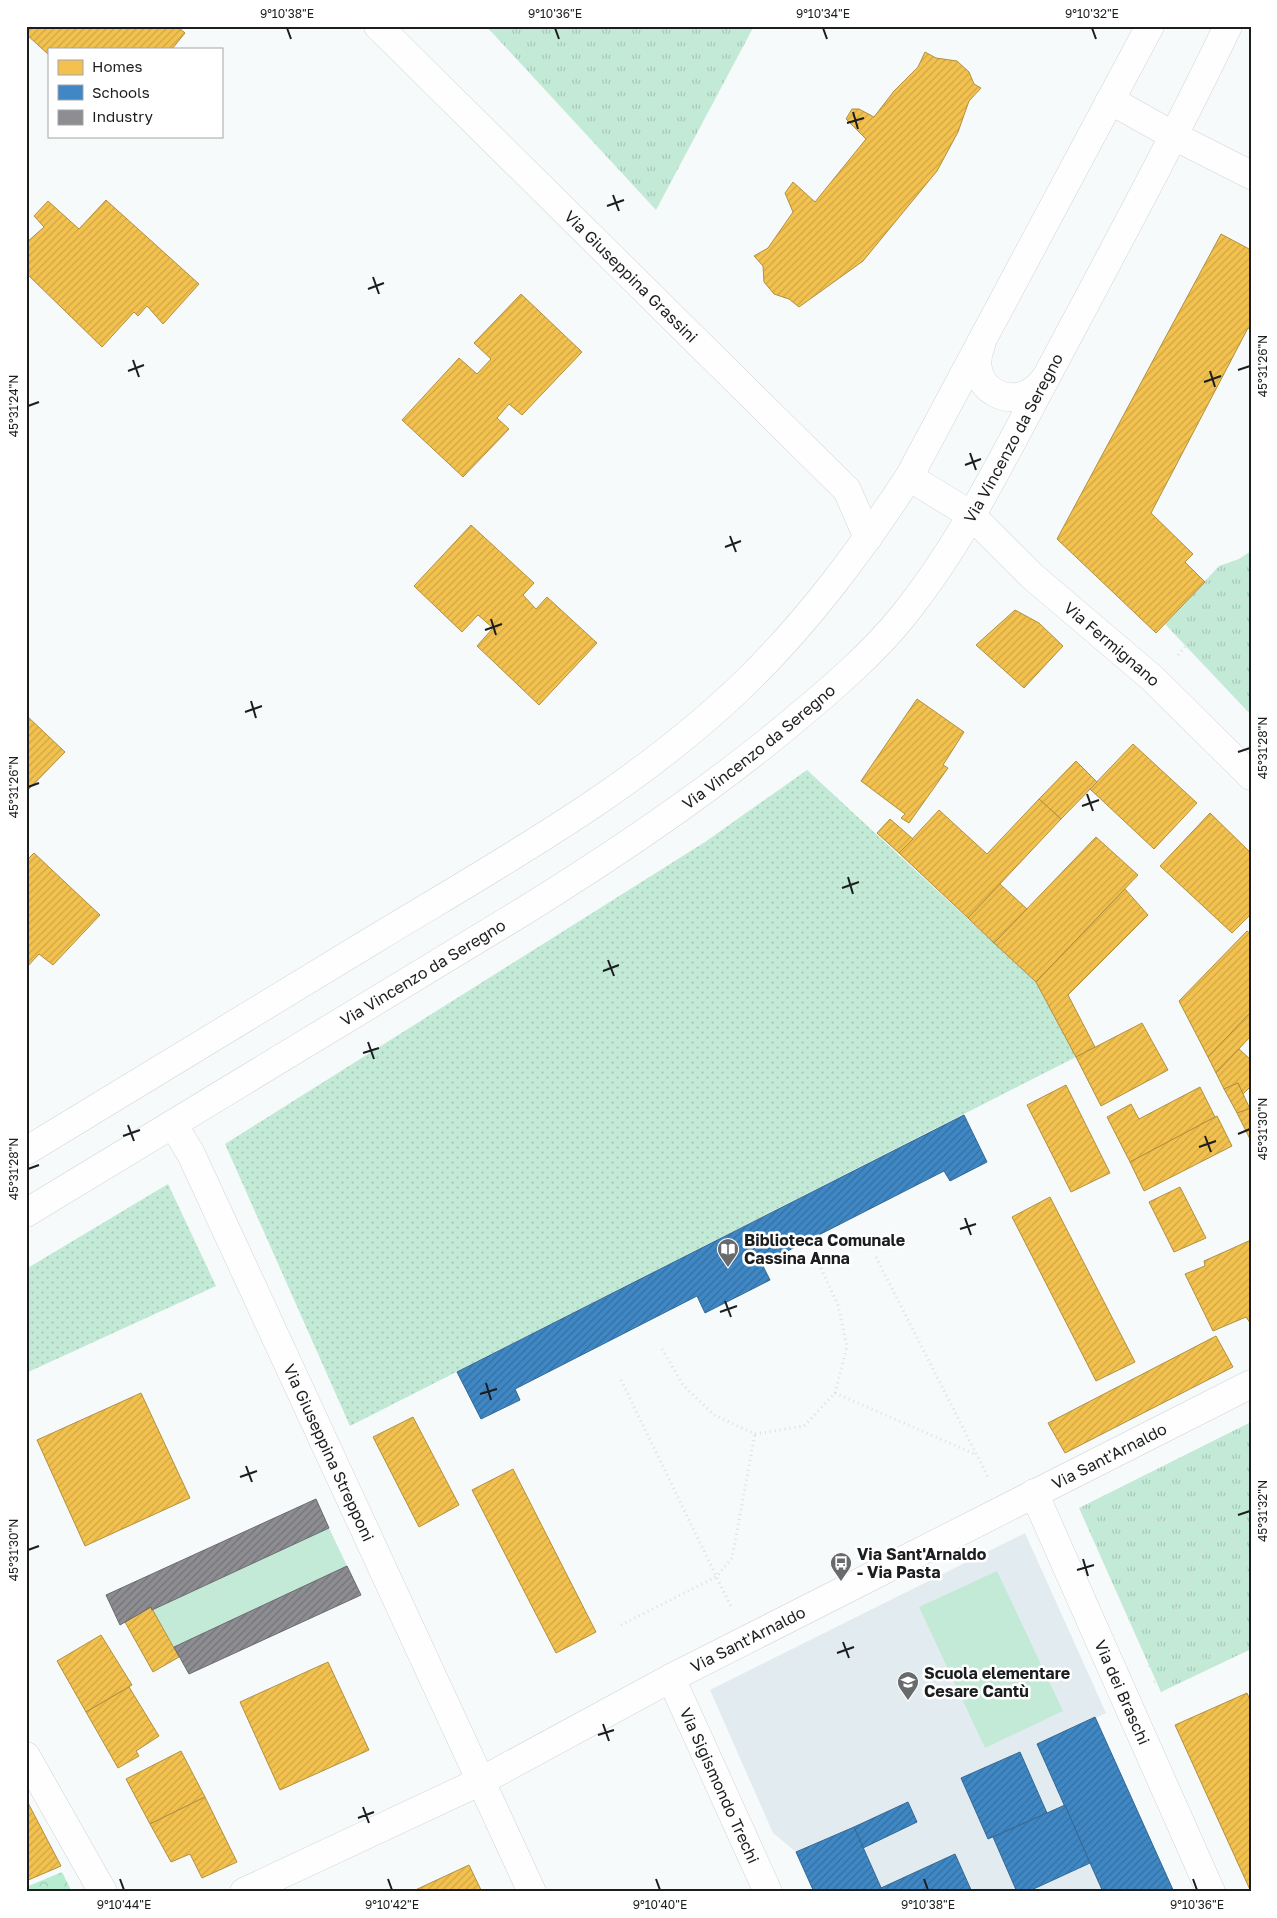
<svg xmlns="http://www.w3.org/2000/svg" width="1277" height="1918" viewBox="0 0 1277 1918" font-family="'Golos Text',sans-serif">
	<defs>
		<pattern id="grass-dots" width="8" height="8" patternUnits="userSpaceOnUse" patternTransform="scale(1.25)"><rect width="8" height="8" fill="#c3ead6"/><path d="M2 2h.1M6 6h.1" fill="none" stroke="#a7c8b7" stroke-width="1.8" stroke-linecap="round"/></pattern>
		<pattern id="forest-crowns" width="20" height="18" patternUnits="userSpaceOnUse" patternTransform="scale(1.25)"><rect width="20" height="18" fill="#b6edd1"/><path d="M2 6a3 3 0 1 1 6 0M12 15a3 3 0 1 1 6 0" fill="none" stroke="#9ccbb3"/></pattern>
		<pattern id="park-tufts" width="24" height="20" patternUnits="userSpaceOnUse" patternTransform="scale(1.25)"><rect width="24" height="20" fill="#c3ead6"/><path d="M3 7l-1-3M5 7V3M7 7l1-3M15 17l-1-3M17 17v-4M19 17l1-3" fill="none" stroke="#a7c8b7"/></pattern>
		<pattern id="homes-hatch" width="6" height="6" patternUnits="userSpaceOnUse" patternTransform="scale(1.25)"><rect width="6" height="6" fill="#f2c14e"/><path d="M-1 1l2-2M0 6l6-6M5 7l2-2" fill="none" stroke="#cfa544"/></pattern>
		<pattern id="schools-hatch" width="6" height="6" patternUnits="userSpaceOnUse" patternTransform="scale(1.25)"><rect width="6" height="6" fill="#3f88c5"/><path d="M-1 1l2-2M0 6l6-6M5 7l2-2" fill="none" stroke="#346f9f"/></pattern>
		<pattern id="industry-hatch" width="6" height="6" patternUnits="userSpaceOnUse" patternTransform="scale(1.25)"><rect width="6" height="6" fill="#8d8d92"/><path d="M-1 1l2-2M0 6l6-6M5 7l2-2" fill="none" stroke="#727377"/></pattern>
	</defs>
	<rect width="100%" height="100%" fill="#f6fafb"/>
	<!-- built -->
	<path fill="#e2ebf0" d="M 1025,1533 L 1106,1713 L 1096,1718 L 1174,1892 L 814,1892 L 796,1852 L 773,1833 L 710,1690 Z"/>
	<!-- grass -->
	<g fill="url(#grass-dots)">
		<path d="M 807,770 L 1036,982 L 1076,1057 L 350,1426 L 225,1144 L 705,842 Z"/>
		<path d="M 168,1184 L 216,1286 L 26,1373 L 26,1269 Z"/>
	</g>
	<!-- forest -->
	<path fill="url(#forest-crowns)" d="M 62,1872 L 72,1892 L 26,1892 L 26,1887 Z"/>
	<!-- park -->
	<g fill="url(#park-tufts)">
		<path d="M 486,26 L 754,26 L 656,210 Z"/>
		<path d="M 1251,551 L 1251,715 L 1165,624 L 1219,566 L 1239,559 Z"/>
		<path d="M 1251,1422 L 1251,1649 L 1161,1692 L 1079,1508 Z"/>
	</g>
	<!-- garden -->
	<g fill="#c3ead6">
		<path d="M 329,1528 L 347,1566 L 174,1647 L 152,1610 Z"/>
		<path d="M 997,1571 L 1063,1711 L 985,1748 L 919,1607 Z"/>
	</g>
	<!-- homes -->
	<g fill="url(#homes-hatch)" stroke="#b29040">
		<path d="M 26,26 L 177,26 L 185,33 L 172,49 L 49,49 L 49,55 L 26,34 Z"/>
		<path d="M 925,52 L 936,58 L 957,61 L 969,72 L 974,84 L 981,88 L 969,101 L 958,132 L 937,171 L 863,261 L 799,307 L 789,299 L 774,294 L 764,282 L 763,266 L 754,256 L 768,248 L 793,212 L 785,193 L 793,182 L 815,202 L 866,139 L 846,119 L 852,109 L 859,109 L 874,117 L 894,91 L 918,67 Z"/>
		<path d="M 106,200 L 199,284 L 163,324 L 147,306 L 138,316 L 134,312 L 102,347 L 26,273 L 26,243 L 44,227 L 34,216 L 48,201 L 79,229 Z"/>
		<path d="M 1221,234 L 1251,250 L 1251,329 L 1248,328 L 1151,513 L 1193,554 L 1185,562 L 1205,582 L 1156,633 L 1057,539 Z"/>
		<path d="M 521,294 L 582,352 L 522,415 L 509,404 L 497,418 L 509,429 L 463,477 L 402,420 L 459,358 L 477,374 L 491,359 L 474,343 Z"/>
		<path d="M 471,525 L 534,583 L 523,595 L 536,609 L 547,597 L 597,643 L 539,705 L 477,646 L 493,628 L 478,615 L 462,632 L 414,586 Z"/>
		<path d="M 1015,610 L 1039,623 L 1063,646 L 1024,688 L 976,645 Z"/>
		<path d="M 917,699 L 964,732 L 943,765 L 948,768 L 909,823 L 901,818 L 905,814 L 861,781 Z"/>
		<path d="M 26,715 L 65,752 L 26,792 Z"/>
		<path d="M 1133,744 L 1197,803 L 1154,849 L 1090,789 Z"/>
		<path d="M 1076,761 L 1097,782 L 1061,819 L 1039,799 Z"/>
		<path d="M 1039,799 L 1061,819 L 968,918 L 899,853 L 939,810 L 987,854 Z"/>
		<path d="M 1210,813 L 1251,853 L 1251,914 L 1232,933 L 1160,866 Z"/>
		<path d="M 890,819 L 913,839 L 899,853 L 877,833 Z"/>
		<path d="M 1096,837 L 1138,875 L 1036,982 L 994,943 Z"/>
		<path d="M 34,853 L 100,915 L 53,965 L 39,954 L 26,968 L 26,861 Z"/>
		<path d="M 1000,884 L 1027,909 L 994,943 L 968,918 Z"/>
		<path d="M 1125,889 L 1148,915 L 1068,995 L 1095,1047 L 1076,1057 L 1036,982 Z"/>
		<path d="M 1247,931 L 1251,934 L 1251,1012 L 1208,1057 L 1179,1001 Z"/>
		<path d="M 1251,1012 L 1251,1036 L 1216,1073 L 1208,1057 Z"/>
		<path d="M 1142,1023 L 1168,1070 L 1101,1106 L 1076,1057 Z"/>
		<path d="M 1239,1049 L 1251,1060 L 1251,1086 L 1243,1094 L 1238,1083 L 1224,1089 L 1216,1073 Z"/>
		<path d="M 1238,1083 L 1250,1109 L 1237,1113 L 1224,1089 Z"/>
		<path d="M 1066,1085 L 1110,1173 L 1071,1192 L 1027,1105 Z"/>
		<path d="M 1200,1087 L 1215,1117 L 1130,1162 L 1107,1117 L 1131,1104 L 1139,1119 Z"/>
		<path d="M 1251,1108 L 1251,1141 L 1237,1113 Z"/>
		<path d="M 1217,1116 L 1232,1146 L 1144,1191 L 1130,1162 Z"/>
		<path d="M 1180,1187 L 1206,1238 L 1174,1252 L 1149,1202 Z"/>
		<path d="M 1050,1197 L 1135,1362 L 1096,1381 L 1012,1217 Z"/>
		<path d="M 1251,1240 L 1251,1324 L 1246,1317 L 1213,1331 L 1185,1274 L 1205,1266 L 1204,1261 Z"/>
		<path d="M 1216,1336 L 1233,1367 L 1065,1453 L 1048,1423 Z"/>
		<path d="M 141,1393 L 190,1498 L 85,1546 L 37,1440 Z"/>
		<path d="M 413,1417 L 459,1505 L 419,1527 L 373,1437 Z"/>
		<path d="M 513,1469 L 596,1632 L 556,1653 L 472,1490 Z"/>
		<path d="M 151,1607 L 179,1657 L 153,1672 L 125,1622 Z"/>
		<path d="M 101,1635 L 132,1685 L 86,1712 L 57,1661 Z"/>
		<path d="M 328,1662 L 369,1750 L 280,1790 L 240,1702 Z"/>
		<path d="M 129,1687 L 159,1736 L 136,1751 L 139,1756 L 118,1768 L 86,1712 Z"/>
		<path d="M 1247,1693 L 1251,1702 L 1251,1892 L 1175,1725 Z"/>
		<path d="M 181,1751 L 205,1797 L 150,1824 L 126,1779 Z"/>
		<path d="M 205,1797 L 237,1862 L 202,1878 L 190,1854 L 171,1862 L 150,1824 Z"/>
		<path d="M 26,1799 L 61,1866 L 26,1881 Z"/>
		<path d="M 469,1865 L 482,1892 L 411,1892 Z"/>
	</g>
	<!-- schools -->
	<g fill="url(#schools-hatch)" stroke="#346893">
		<path d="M 964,1115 L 987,1162 L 950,1181 L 944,1171 L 762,1264 L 770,1280 L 705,1313 L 697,1296 L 515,1389 L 520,1400 L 481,1419 L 457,1372 Z"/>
		<path d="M 1095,1717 L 1174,1892 L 1103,1892 L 1037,1744 Z"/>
		<path d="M 1020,1752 L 1047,1813 L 988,1839 L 961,1778 Z"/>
		<path d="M 908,1802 L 917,1822 L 863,1848 L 854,1827 Z"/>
		<path d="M 1065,1805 L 1090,1863 L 1027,1892 L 1017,1892 L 993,1837 Z"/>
		<path d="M 854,1827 L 883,1892 L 814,1892 L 796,1852 Z"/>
		<path d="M 955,1854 L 972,1892 L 883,1892 L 881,1888 Z"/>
	</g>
	<!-- industry -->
	<g fill="url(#industry-hatch)" stroke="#6b6b70">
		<path d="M 316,1499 L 329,1528 L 152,1610 L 151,1607 L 120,1625 L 106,1595 Z"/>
		<path d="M 347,1566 L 361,1595 L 189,1674 L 174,1647 Z"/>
	</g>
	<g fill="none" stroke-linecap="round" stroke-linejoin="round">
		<!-- minor casing -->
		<g stroke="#d2d5d6" stroke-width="29">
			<g id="minor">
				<path id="s1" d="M 378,26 L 847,490 L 868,538"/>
				<path d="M 1110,100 L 1174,136 L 1251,175"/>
				<path d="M 981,345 C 963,389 1016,417 1044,380"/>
				<path id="s2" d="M 909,477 L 971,515 L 1032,576 L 1152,678 L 1251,776"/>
				<path id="s3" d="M 173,1124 L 191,1154 L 532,1892"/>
				<path id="s4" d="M 1034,1493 L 1211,1892"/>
				<path id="s5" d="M 671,1678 L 768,1892"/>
				<path d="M 26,1756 L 103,1892"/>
				<path id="s6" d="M 244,1892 L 481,1781 L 671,1678 L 1251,1384"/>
			</g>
		</g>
		<!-- secondary casing -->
		<g stroke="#d2d5d6" stroke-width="29">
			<g id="secondary">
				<path d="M 26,1151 C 144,1080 261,1008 378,937 C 507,859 640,786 748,680 C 810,619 861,550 909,477 L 1150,26"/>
				<path id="s7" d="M 26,1213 L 524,911 C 619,852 713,789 799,716 C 836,685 873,653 903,616 C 963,542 1004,455 1049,372 C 1110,257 1172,143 1228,26"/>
			</g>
		</g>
		<!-- path -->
		<g stroke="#dddfdf" stroke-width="3" stroke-dasharray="1 4" stroke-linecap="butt">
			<path d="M 1178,655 L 1228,597 L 1251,602"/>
			<path d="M 876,1257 L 989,1479"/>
			<path d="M 662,1349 L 683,1385 L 714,1415 L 755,1434 L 804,1426 L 835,1393 L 847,1347 L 838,1305 L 819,1264"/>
			<path d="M 621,1380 L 732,1609"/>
			<path d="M 835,1393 L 977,1455"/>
			<path d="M 1082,1509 L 1230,1530"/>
			<path d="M 1251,1520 L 1230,1530 L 1251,1574"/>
			<path d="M 621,1625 L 716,1577 L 732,1558 L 755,1434"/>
			<path d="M 1149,1667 L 1216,1528"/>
			<path d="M 1154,1682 L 1251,1636"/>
		</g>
		<!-- minor -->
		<use href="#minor" stroke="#fefefe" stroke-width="28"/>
		<!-- secondary -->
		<use href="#secondary" stroke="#fefefe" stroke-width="28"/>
	</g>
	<!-- ticks -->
	<path fill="none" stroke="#1b1d1f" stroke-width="2" d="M 287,28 L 291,39M 555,28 L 559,39M 823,28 L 827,39M 1092,28 L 1096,39M 853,112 L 858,129M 847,123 L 864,118M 613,195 L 619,211M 607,206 L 624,200M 373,277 L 379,294M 368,289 L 384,283M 133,360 L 139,377M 1238,370 L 1250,366M 128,371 L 144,365M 1210,371 L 1215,387M 1204,382 L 1221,376M 28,406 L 39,402M 970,453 L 976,470M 965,465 L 981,459M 730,536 L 736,552M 725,547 L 741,541M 491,619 L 496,635M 485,630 L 502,624M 251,701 L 256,718M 245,712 L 262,706M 1238,752 L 1250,748M 28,787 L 39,783M 1087,794 L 1093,811M 1082,806 L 1099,800M 848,877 L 853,894M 842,888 L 859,882M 608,960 L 614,976M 603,971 L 619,965M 368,1042 L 374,1059M 363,1053 L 379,1048M 128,1125 L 134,1141M 1238,1134 L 1250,1129M 123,1136 L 140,1130M 1205,1136 L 1211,1152M 1199,1147 L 1216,1141M 28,1169 L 39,1165M 965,1218 L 971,1235M 960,1229 L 976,1224M 725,1301 L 731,1317M 720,1312 L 737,1306M 486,1383 L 491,1400M 480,1394 L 497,1389M 246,1466 L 252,1482M 240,1477 L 257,1471M 1238,1515 L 1250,1511M 28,1550 L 39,1546M 1083,1559 L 1088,1576M 1077,1570 L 1094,1565M 843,1642 L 849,1658M 837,1653 L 854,1647M 603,1724 L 609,1741M 598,1735 L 614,1730M 363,1807 L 369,1823M 358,1818 L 374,1812M 120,1879 L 124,1890M 388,1879 L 392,1890M 656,1879 L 660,1890M 924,1879 L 928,1890M 1193,1879 L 1197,1890"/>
	<!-- icons -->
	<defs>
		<g id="library-pin" transform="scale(1.125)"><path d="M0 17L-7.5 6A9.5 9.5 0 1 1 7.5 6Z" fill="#686a6c" stroke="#fff"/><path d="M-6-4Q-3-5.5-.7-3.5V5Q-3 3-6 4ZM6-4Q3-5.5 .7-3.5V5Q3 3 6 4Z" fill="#fff"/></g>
		<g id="bus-pin" transform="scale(1.125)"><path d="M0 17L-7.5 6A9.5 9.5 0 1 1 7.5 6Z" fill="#686a6c" stroke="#fff"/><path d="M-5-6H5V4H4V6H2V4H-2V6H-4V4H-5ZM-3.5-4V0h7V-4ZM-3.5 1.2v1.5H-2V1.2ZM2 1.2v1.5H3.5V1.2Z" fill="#fff"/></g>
		<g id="school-pin" transform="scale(1.125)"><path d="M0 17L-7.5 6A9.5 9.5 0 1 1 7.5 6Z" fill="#686a6c" stroke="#fff"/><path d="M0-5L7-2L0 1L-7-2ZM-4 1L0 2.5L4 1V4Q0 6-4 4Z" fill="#fff"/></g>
	</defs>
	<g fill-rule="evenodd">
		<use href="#library-pin" x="728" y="1249"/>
		<use href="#bus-pin" x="841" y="1563"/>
		<use href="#school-pin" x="908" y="1682"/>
	</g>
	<g text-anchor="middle" stroke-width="5" stroke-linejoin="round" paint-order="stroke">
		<!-- street labels -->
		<g font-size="16" fill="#1b1d1f" stroke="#fff">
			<text dy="6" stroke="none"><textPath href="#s1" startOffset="356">Via Giuseppina Grassini</textPath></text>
			<text dy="6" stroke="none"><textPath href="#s7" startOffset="1274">Via Vincenzo da Seregno</textPath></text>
			<text dy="6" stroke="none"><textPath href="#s2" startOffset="264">Via Fermignano</textPath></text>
			<text dy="6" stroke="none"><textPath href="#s7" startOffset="869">Via Vincenzo da Seregno</textPath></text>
			<text dy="6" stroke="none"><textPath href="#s7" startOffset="464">Via Vincenzo da Seregno</textPath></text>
			<text dy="6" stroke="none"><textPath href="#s3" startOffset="364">Via Giuseppina Strepponi</textPath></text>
			<text dy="6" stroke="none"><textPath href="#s6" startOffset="969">Via Sant'Arnaldo</textPath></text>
			<text dy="6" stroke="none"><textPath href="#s6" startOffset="564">Via Sant'Arnaldo</textPath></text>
			<text dy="6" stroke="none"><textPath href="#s4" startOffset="218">Via dei Braschi</textPath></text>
			<text dy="6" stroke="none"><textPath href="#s5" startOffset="118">Via Sigismondo Trechi</textPath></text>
		</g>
		<!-- poi labels -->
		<g font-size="16" font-weight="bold" fill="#1b1d1f" stroke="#fff" text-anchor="start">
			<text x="744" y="1246">Biblioteca Comunale<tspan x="744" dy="18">Cassina Anna</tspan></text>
			<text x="857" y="1560">Via Sant'Arnaldo<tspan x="857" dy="18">- Via Pasta</tspan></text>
			<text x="924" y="1679">Scuola elementare<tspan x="924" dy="18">Cesare Cantù</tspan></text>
		</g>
	</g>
	<!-- border -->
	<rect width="1277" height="1918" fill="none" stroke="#ffffff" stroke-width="55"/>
	<!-- legend -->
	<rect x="48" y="48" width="175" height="90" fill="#ffffff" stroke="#a4a5a5"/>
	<rect x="58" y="60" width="25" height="15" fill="#f2c14e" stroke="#a4a5a5"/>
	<text x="92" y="72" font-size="15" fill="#1b1d1f">Homes</text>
	<rect x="58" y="85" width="25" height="15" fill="#3f88c5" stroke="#a4a5a5"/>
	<text x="92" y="98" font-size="15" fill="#1b1d1f">Schools</text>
	<rect x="58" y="110" width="25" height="15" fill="#8d8d92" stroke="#a4a5a5"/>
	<text x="92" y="122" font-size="15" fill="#1b1d1f">Industry</text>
	<rect x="28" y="28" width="1222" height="1862" fill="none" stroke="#1b1d1f" stroke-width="2"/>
	<g font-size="12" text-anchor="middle" fill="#1b1d1f">
		<text x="287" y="18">9°10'38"E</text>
		<text x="555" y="18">9°10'36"E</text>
		<text x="823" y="18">9°10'34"E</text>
		<text x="1092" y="18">9°10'32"E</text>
		<text transform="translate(1263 366) rotate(-90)" y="4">45°31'26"N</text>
		<text transform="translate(14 406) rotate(-90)" y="4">45°31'24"N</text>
		<text transform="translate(1263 748) rotate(-90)" y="4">45°31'28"N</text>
		<text transform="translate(14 787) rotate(-90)" y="4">45°31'26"N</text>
		<text transform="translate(1263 1129) rotate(-90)" y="4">45°31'30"N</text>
		<text transform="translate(14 1169) rotate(-90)" y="4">45°31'28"N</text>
		<text transform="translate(1263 1511) rotate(-90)" y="4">45°31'32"N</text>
		<text transform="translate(14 1550) rotate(-90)" y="4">45°31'30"N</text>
		<text x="124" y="1909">9°10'44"E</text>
		<text x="392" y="1909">9°10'42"E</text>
		<text x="660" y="1909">9°10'40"E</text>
		<text x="928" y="1909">9°10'38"E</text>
		<text x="1197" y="1909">9°10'36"E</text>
	</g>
</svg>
